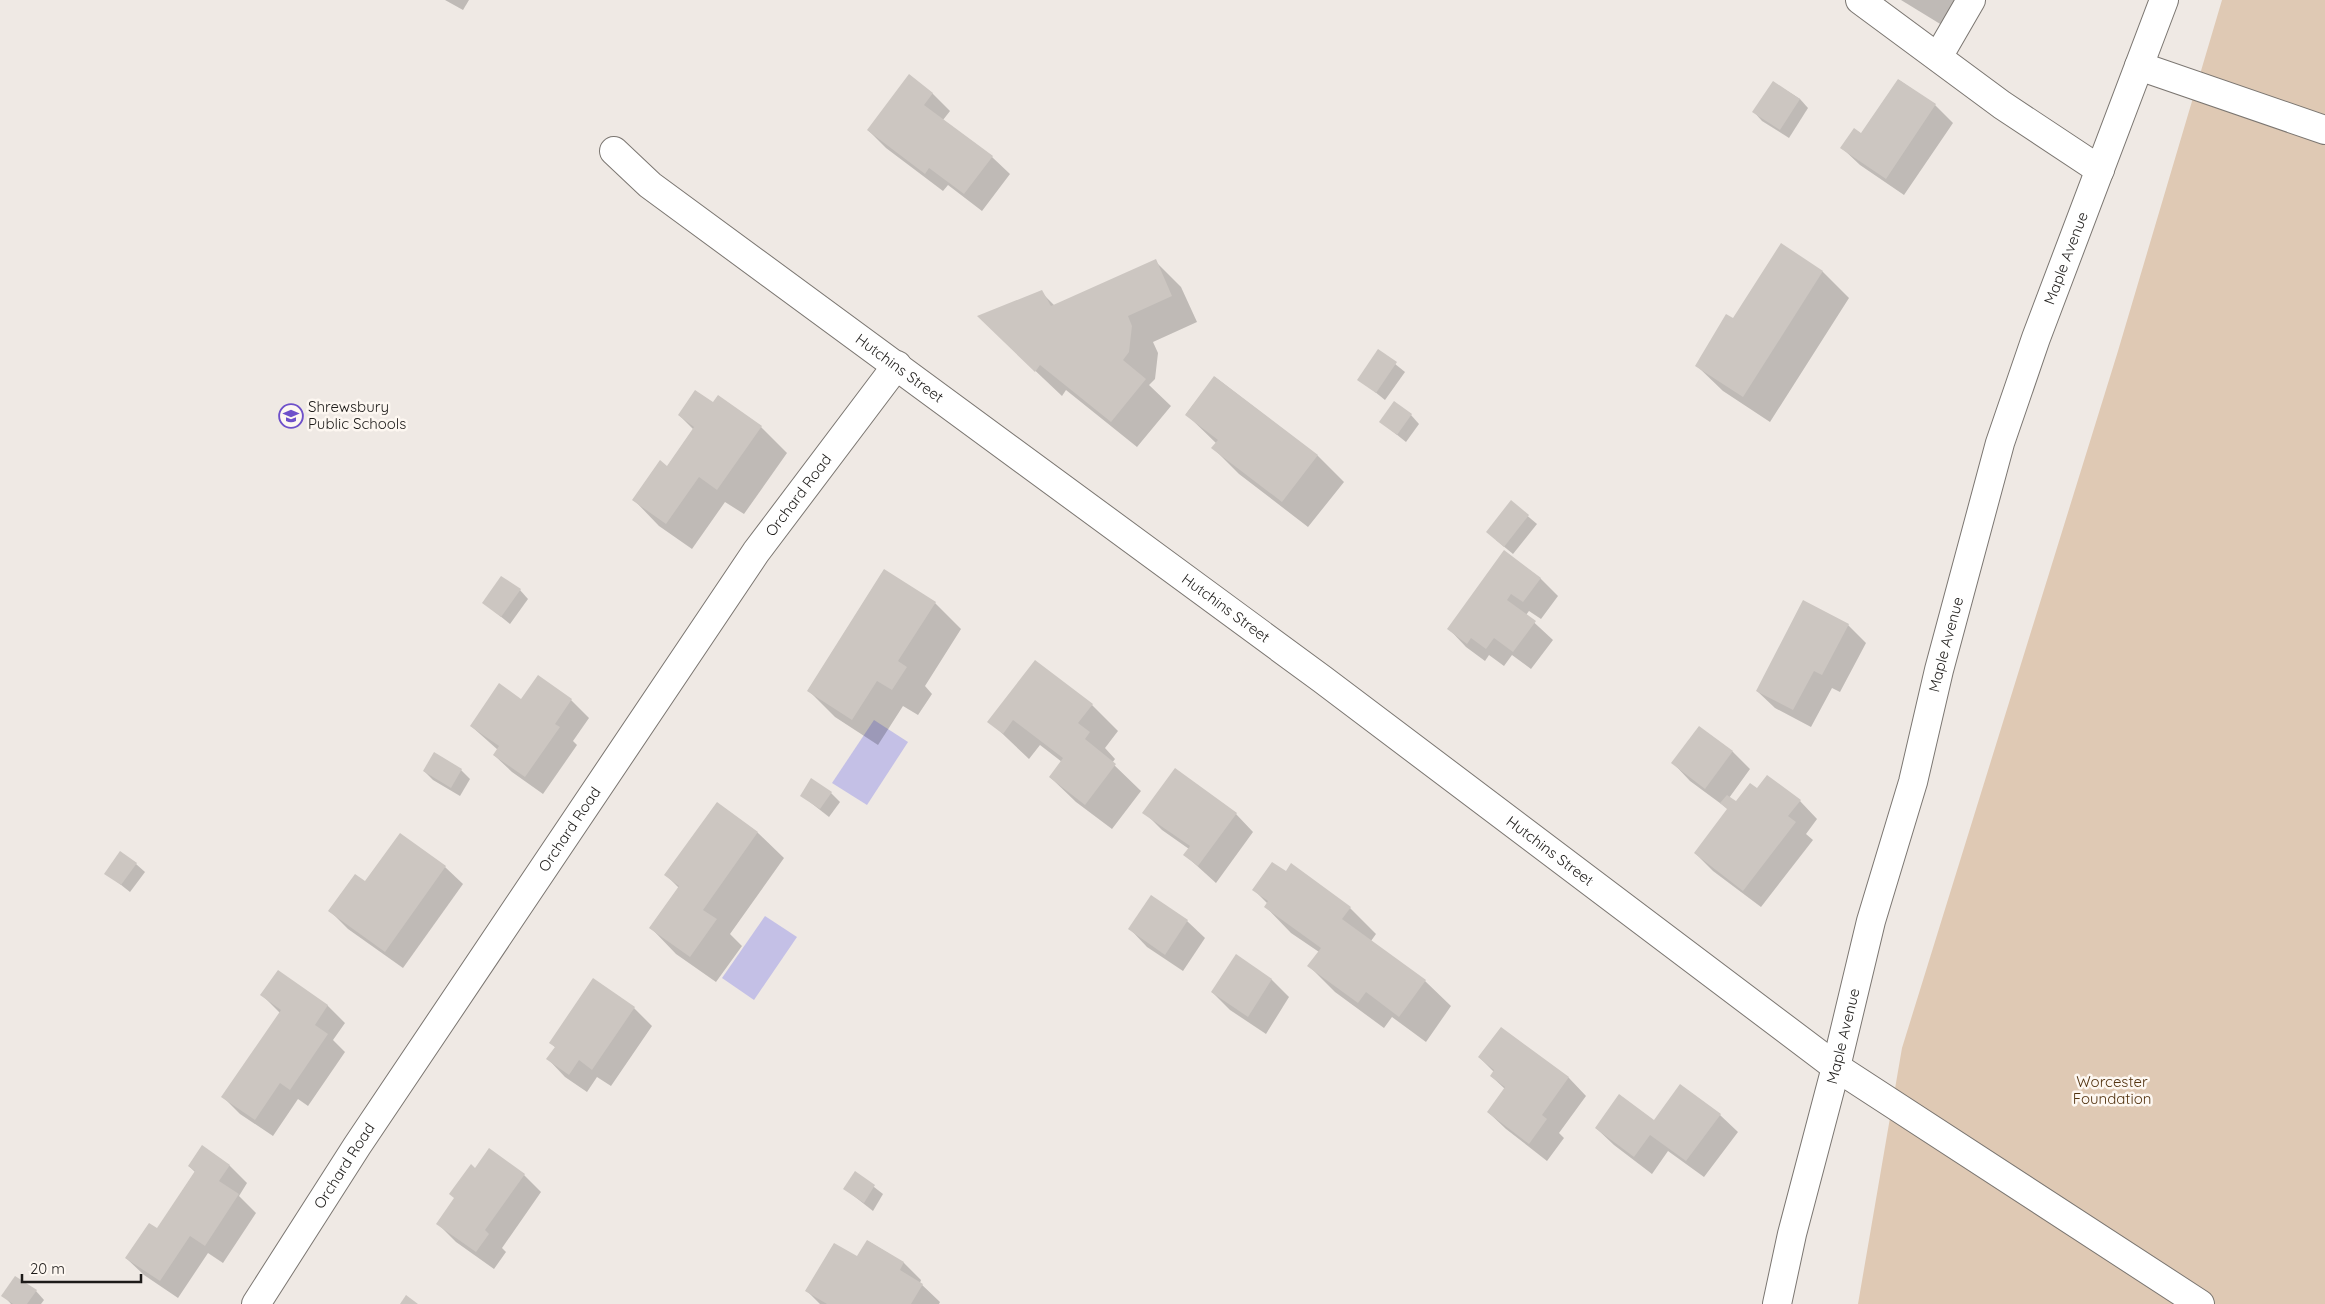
<svg xmlns="http://www.w3.org/2000/svg" width="2325" height="1304" viewBox="0 0 2325 1304" font-family="Quicksand,sans-serif">
	<rect width="100%" height="100%" fill="#efe9e4"/>
	<!-- green -->
	<path fill="#dfc9b4" d="M 2222,0 L 2325,0 L 2325,1304 L 1858,1304 L 1902,1048 L 2118,351 Z"/>
	<!-- water -->
	<g fill="#c4c0e6">
		<path d="M 874,720 L 908,742 L 867,805 L 832,783 Z"/>
		<path d="M 765,916 L 797,937 L 754,1000 L 722,978 Z"/>
	</g>
	<!-- shadow -->
	<g fill="#0003">
		<path d="M 445,0 L 469,0 L 463,10 Z"/>
		<path d="M 1901,0 L 1968,0 L 1950,30 Z"/>
		<path d="M 1899,80 L 1935,105 L 1953,123 L 1904,195 L 1860,165 L 1842,148 L 1862,135 Z"/>
		<path d="M 1773,82 L 1800,99 L 1808,108 L 1789,138 L 1762,121 L 1754,112 Z"/>
		<path d="M 932,93 L 950,111 L 943,120 L 992,157 L 1010,174 L 982,211 L 948,185 L 943,191 L 886,148 L 868,130 Z"/>
		<path d="M 1781,245 L 1823,272 L 1849,298 L 1770,422 L 1723,391 L 1697,366 L 1733,320 Z"/>
		<path d="M 1155,261 L 1181,287 L 1197,322 L 1153,342 L 1158,353 L 1155,379 L 1149,385 L 1171,406 L 1137,447 L 1066,390 L 1062,396 L 1005,342 L 1041,292 L 1055,306 Z"/>
		<path d="M 1379,351 L 1405,372 L 1385,400 L 1359,379 Z"/>
		<path d="M 1215,377 L 1318,456 L 1344,482 L 1308,527 L 1239,474 L 1213,448 L 1217,444 L 1186,414 Z"/>
		<path d="M 679,415 L 761,427 L 787,453 L 744,514 L 725,502 L 692,549 L 659,526 L 634,500 L 667,467 L 694,430 Z"/>
		<path d="M 1411,415 L 1419,424 L 1406,442 L 1381,422 Z"/>
		<path d="M 1511,502 L 1537,524 L 1513,554 L 1496,540 Z"/>
		<path d="M 1505,552 L 1540,578 L 1558,596 L 1541,619 L 1529,611 L 1526,615 L 1553,640 L 1531,669 L 1512,655 L 1504,666 L 1489,655 L 1485,661 L 1466,647 L 1449,629 Z"/>
		<path d="M 520,590 L 528,599 L 510,624 L 484,603 Z"/>
		<path d="M 935,603 L 961,629 L 925,686 L 932,694 L 918,715 L 903,706 L 878,745 L 835,717 L 809,691 Z"/>
		<path d="M 1848,625 L 1866,643 L 1840,692 L 1832,688 L 1811,727 L 1775,708 L 1757,691 Z"/>
		<path d="M 522,700 L 571,700 L 589,718 L 573,741 L 577,745 L 543,794 L 512,772 L 494,755 L 498,750 L 471,726 Z"/>
		<path d="M 1092,705 L 1118,731 L 1105,748 L 1115,759 L 1112,763 L 1141,791 L 1112,829 L 1076,802 L 1050,777 L 1062,762 L 1040,745 L 1029,759 L 989,721 Z"/>
		<path d="M 1699,727 L 1733,752 L 1750,769 L 1729,798 L 1736,803 L 1757,790 L 1800,801 L 1817,819 L 1806,834 L 1813,840 L 1761,907 L 1713,871 L 1695,853 L 1728,809 L 1690,781 L 1673,763 Z"/>
		<path d="M 435,754 L 461,770 L 470,779 L 460,796 L 433,780 L 424,771 Z"/>
		<path d="M 831,793 L 840,802 L 829,817 L 801,795 Z"/>
		<path d="M 717,803 L 758,833 L 784,858 L 730,934 L 742,946 L 716,982 L 676,954 L 651,928 L 679,888 L 666,875 Z"/>
		<path d="M 1144,812 L 1236,814 L 1253,832 L 1216,883 L 1185,855 L 1189,849 L 1162,830 Z"/>
		<path d="M 136,864 L 145,872 L 130,892 L 106,873 Z"/>
		<path d="M 445,867 L 463,884 L 403,968 L 348,929 L 330,911 L 366,882 Z"/>
		<path d="M 1254,890 L 1350,908 L 1376,934 L 1371,941 L 1425,981 L 1451,1006 L 1426,1042 L 1392,1017 L 1384,1028 L 1335,992 L 1309,966 L 1319,952 L 1291,933 L 1266,907 L 1268,904 Z"/>
		<path d="M 1187,921 L 1205,938 L 1183,971 L 1147,947 L 1130,929 Z"/>
		<path d="M 1236,956 L 1272,980 L 1289,997 L 1266,1034 L 1230,1010 L 1212,992 Z"/>
		<path d="M 262,995 L 327,1005 L 345,1023 L 333,1040 L 345,1052 L 308,1106 L 298,1099 L 273,1136 L 240,1114 L 223,1097 L 280,1013 Z"/>
		<path d="M 634,1008 L 652,1026 L 611,1086 L 597,1077 L 587,1092 L 565,1077 L 548,1059 L 556,1048 L 551,1043 Z"/>
		<path d="M 1501,1028 L 1569,1078 L 1586,1096 L 1559,1133 L 1564,1138 L 1547,1161 L 1506,1129 L 1488,1112 L 1505,1089 L 1491,1076 L 1494,1072 L 1479,1057 Z"/>
		<path d="M 1720,1115 L 1738,1132 L 1704,1177 L 1668,1151 L 1652,1174 L 1614,1145 L 1596,1128 Z"/>
		<path d="M 202,1147 L 230,1166 L 247,1183 L 239,1196 L 256,1213 L 223,1263 L 208,1253 L 178,1298 L 144,1275 L 126,1258 L 157,1230 L 195,1172 L 189,1166 Z"/>
		<path d="M 476,1170 L 524,1175 L 541,1192 L 502,1248 L 506,1252 L 494,1269 L 456,1242 L 438,1224 Z"/>
		<path d="M 856,1173 L 883,1194 L 873,1211 L 845,1189 Z"/>
		<path d="M 868,1241 L 904,1263 L 921,1280 L 920,1283 L 940,1302 L 939,1304 L 820,1304 L 807,1291 L 857,1258 Z"/>
		<path d="M 36,1291 L 44,1300 L 41,1304 L 11,1304 L 3,1295 Z"/>
	</g>
	<!-- building -->
	<g fill="#ccc6c1">
		<path d="M 909,74 L 933,93 L 924,105 L 993,156 L 964,194 L 929,168 L 925,174 L 867,130 Z"/>
		<path d="M 1898,79 L 1936,104 L 1886,179 L 1840,148 L 1854,128 L 1861,133 Z"/>
		<path d="M 1773,81 L 1800,99 L 1780,130 L 1752,112 Z"/>
		<path d="M 1781,243 L 1823,271 L 1743,397 L 1695,366 L 1726,314 L 1733,318 Z"/>
		<path d="M 1156,259 L 1172,296 L 1128,316 L 1132,326 L 1129,352 L 1123,360 L 1146,379 L 1111,422 L 1040,365 L 1035,372 L 977,316 L 1042,290 L 1051,306 Z"/>
		<path d="M 1378,349 L 1397,362 L 1376,393 L 1357,380 Z"/>
		<path d="M 1214,376 L 1318,455 L 1282,502 L 1211,448 L 1218,440 L 1185,415 Z"/>
		<path d="M 695,390 L 713,402 L 718,395 L 762,426 L 717,490 L 699,477 L 666,524 L 632,500 L 660,460 L 667,466 L 694,427 L 678,415 Z"/>
		<path d="M 1394,401 L 1412,414 L 1397,435 L 1379,422 Z"/>
		<path d="M 1511,500 L 1529,515 L 1504,547 L 1486,532 Z"/>
		<path d="M 1504,550 L 1541,578 L 1523,602 L 1511,594 L 1507,600 L 1536,621 L 1513,652 L 1494,638 L 1486,649 L 1471,638 L 1467,644 L 1447,629 Z"/>
		<path d="M 884,569 L 936,602 L 898,661 L 907,667 L 892,690 L 877,681 L 852,720 L 807,691 Z"/>
		<path d="M 501,576 L 521,589 L 501,617 L 482,603 Z"/>
		<path d="M 1803,600 L 1849,624 L 1822,675 L 1814,671 L 1793,710 L 1756,691 Z"/>
		<path d="M 1035,660 L 1093,704 L 1078,723 L 1090,732 L 1085,739 L 1116,764 L 1085,805 L 1049,777 L 1063,758 L 1013,720 L 1003,734 L 987,722 Z"/>
		<path d="M 538,675 L 572,699 L 555,724 L 560,727 L 525,777 L 493,755 L 499,746 L 470,726 L 499,683 L 521,699 Z"/>
		<path d="M 1699,726 L 1733,751 L 1705,789 L 1671,763 Z"/>
		<path d="M 434,752 L 462,769 L 451,788 L 423,771 Z"/>
		<path d="M 1175,768 L 1237,813 L 1198,866 L 1183,855 L 1190,846 L 1142,813 Z"/>
		<path d="M 1767,775 L 1801,800 L 1788,816 L 1796,822 L 1743,891 L 1694,853 L 1727,809 L 1720,803 L 1727,795 L 1736,801 L 1750,783 L 1757,788 Z"/>
		<path d="M 811,778 L 832,792 L 820,809 L 800,796 Z"/>
		<path d="M 717,802 L 758,832 L 703,910 L 717,919 L 690,957 L 649,928 L 679,886 L 664,875 Z"/>
		<path d="M 400,833 L 446,866 L 385,952 L 328,911 L 355,874 L 365,881 Z"/>
		<path d="M 120,851 L 137,863 L 121,885 L 104,874 Z"/>
		<path d="M 1272,862 L 1286,871 L 1291,863 L 1351,907 L 1342,919 L 1426,980 L 1399,1017 L 1366,992 L 1358,1003 L 1307,966 L 1321,948 L 1264,907 L 1268,901 L 1252,890 Z"/>
		<path d="M 1151,895 L 1188,920 L 1165,955 L 1128,929 Z"/>
		<path d="M 1236,954 L 1272,979 L 1248,1017 L 1211,992 Z"/>
		<path d="M 278,970 L 328,1005 L 315,1025 L 328,1034 L 290,1090 L 280,1083 L 255,1120 L 221,1097 L 281,1010 L 260,995 Z"/>
		<path d="M 593,978 L 635,1007 L 592,1070 L 579,1060 L 569,1075 L 546,1059 L 555,1047 L 549,1043 Z"/>
		<path d="M 1501,1027 L 1569,1077 L 1542,1115 L 1547,1119 L 1529,1144 L 1487,1112 L 1505,1087 L 1490,1076 L 1494,1070 L 1478,1057 Z"/>
		<path d="M 1680,1084 L 1721,1114 L 1686,1161 L 1650,1135 L 1634,1157 L 1595,1128 L 1619,1094 L 1654,1120 Z"/>
		<path d="M 202,1145 L 230,1165 L 219,1181 L 239,1194 L 205,1246 L 190,1236 L 160,1281 L 125,1258 L 149,1223 L 157,1228 L 195,1171 L 188,1166 Z"/>
		<path d="M 489,1148 L 525,1174 L 485,1230 L 489,1234 L 476,1252 L 436,1224 L 454,1198 L 449,1194 L 471,1164 L 475,1168 Z"/>
		<path d="M 855,1171 L 875,1185 L 864,1203 L 843,1189 Z"/>
		<path d="M 867,1240 L 904,1262 L 900,1270 L 923,1284 L 911,1304 L 827,1304 L 805,1291 L 834,1243 L 857,1256 Z"/>
		<path d="M 15,1276 L 37,1290 L 27,1304 L 13,1304 L 1,1296 Z"/>
		<path d="M 406,1295 L 418,1304 L 400,1304 Z"/>
	</g>
	<g fill="none" stroke-linecap="round" stroke-linejoin="round">
		<!-- minor casing -->
		<g stroke="#7b7671" stroke-width="30">
			<g id="minor">
				<path d="M 1860,0 L 2002,105 L 2100,170"/>
				<path d="M 1938,57 L 1971,0"/>
				<path d="M 2139,66 L 2325,130"/>
				<path id="s1" d="M 614,151 L 650,185 L 1322,679 L 1836,1067 L 2200,1304"/>
				<path id="s2" d="M 256,1304 L 357,1146 L 756,552 L 897,365"/>
			</g>
		</g>
		<!-- major casing -->
		<g stroke="#7b7671" stroke-width="30">
			<g id="major">
				<path id="s3" d="M 1777,1304 L 1792,1234 L 1836,1067 L 1871,921 L 1913,782 L 1939,670 L 2000,443 L 2036,338 L 2164,0"/>
			</g>
		</g>
		<!-- minor -->
		<use href="#minor" stroke="#fff" stroke-width="28"/>
		<!-- major -->
		<use href="#major" stroke="#fff" stroke-width="28"/>
	</g>
	<!-- icons -->
	<defs>
		<g id="school-ring" transform="scale(1.25)"><circle r="9.5" fill="#fdf7f1" stroke="#6e50ca" stroke-width="1.5"/><path d="M0-5L7-2L0 1L-7-2ZM-4 1L0 2.5L4 1V4Q0 6-4 4Z" fill="#6e50ca"/></g>
	</defs>
	<g fill-rule="evenodd">
		<use href="#school-ring" x="291" y="416"/>
	</g>
	<g text-anchor="middle" stroke-width="5" stroke-linejoin="round" paint-order="stroke">
		<!-- street labels -->
		<g font-size="15" fill="#1d1b19" stroke="#fdf7f1">
			<text dy="5" stroke="none"><textPath href="#s3" startOffset="1086">Maple Avenue</textPath></text>
			<text dy="5" stroke="none"><textPath href="#s1" startOffset="359">Hutchins Street</textPath></text>
			<text dy="5" stroke="none"><textPath href="#s2" startOffset="974">Orchard Road</textPath></text>
			<text dy="5" stroke="none"><textPath href="#s1" startOffset="764">Hutchins Street</textPath></text>
			<text dy="5" stroke="none"><textPath href="#s3" startOffset="681">Maple Avenue</textPath></text>
			<text dy="5" stroke="none"><textPath href="#s2" startOffset="569">Orchard Road</textPath></text>
			<text dy="5" stroke="none"><textPath href="#s1" startOffset="1169">Hutchins Street</textPath></text>
			<text dy="5" stroke="none"><textPath href="#s3" startOffset="276">Maple Avenue</textPath></text>
			<text dy="5" stroke="none"><textPath href="#s2" startOffset="164">Orchard Road</textPath></text>
		</g>
		<!-- poi labels -->
		<g font-size="15" fill="#1d1b19" stroke="#fdf7f1" text-anchor="start">
			<text x="308" y="412">Shrewsbury<tspan x="308" dy="17">Public Schools</tspan></text>
		</g>
		<!-- park labels -->
		<g font-size="15" fill="#523310" stroke="#fdf7f1">
			<text x="2112" y="1087">Worcester<tspan x="2112" dy="17">Foundation</tspan></text>
		</g>
	</g>
	<!-- scale -->
	<path d="M22 1274v8h119v-8" fill="none" stroke="#1d1b19" stroke-width="2.5"/>
	<text x="30" y="1274" font-size="15" fill="#1d1b19" stroke="#fdf7f1" stroke-width="4" paint-order="stroke">20 m</text>
</svg>
